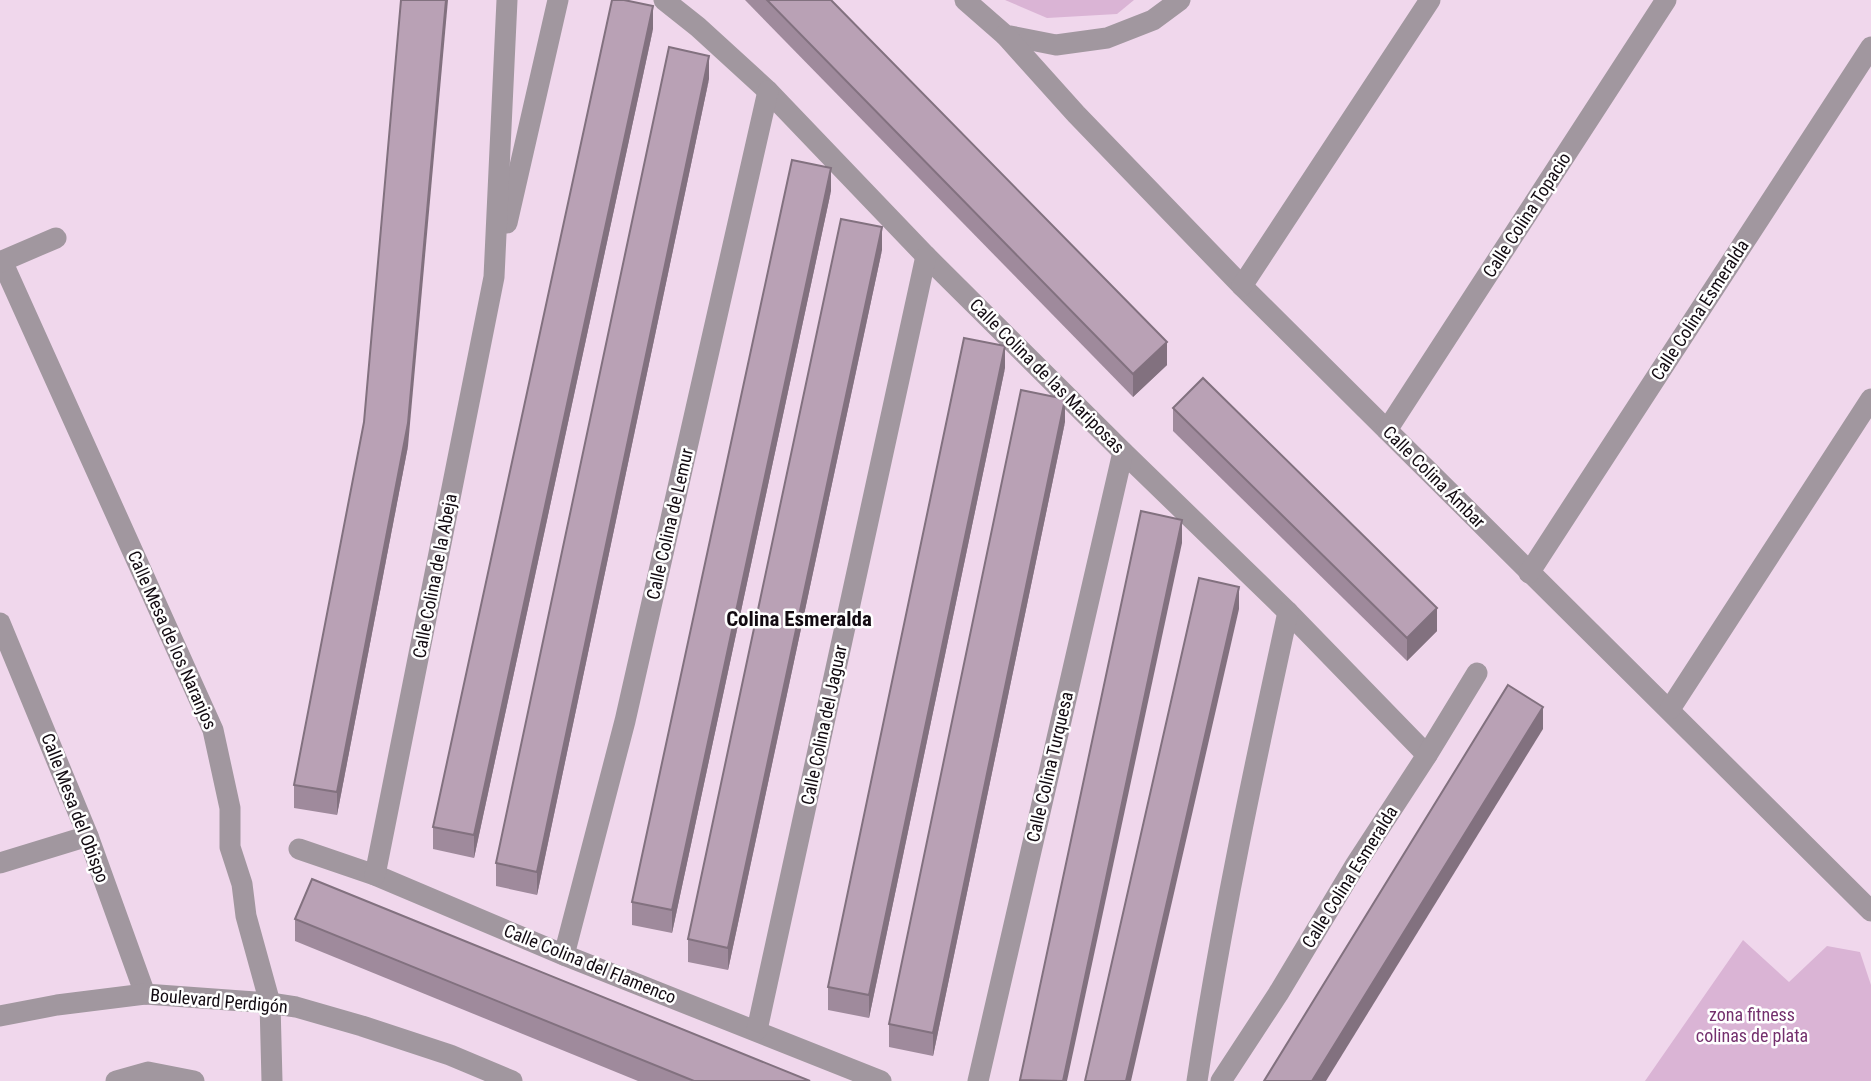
<svg xmlns="http://www.w3.org/2000/svg" width="1871" height="1081" viewBox="0 0 1871 1081" font-family="'Roboto Condensed',sans-serif">
	<rect width="100%" height="100%" fill="#f0d7ec"/>
	<!-- green -->
	<g fill="#dab4d5">
		<path d="M 1005,0 L 1134,0 L 1117,14 L 1047,18 Z"/>
		<path d="M 1743,940 L 1789,982 L 1827,946 L 1860,952 L 1871,985 L 1871,1081 L 1645,1081 Z"/>
	</g>
	<g fill="none" stroke-linecap="round" stroke-linejoin="round">
		<!-- street -->
		<g stroke="#a1979f" stroke-width="21">
			<path d="M 664,0 L 698,27 L 768,91 L 926,256 L 1123,452 L 1288,612 L 1427,755"/>
			<path d="M 965,0 L 1005,35 L 1056,45 L 1107,38 L 1153,20 L 1180,0"/>
			<path d="M 1005,35 L 1076,114 L 1242,286 L 1871,911"/>
			<path d="M 507,223 L 558,0"/>
			<path d="M 2,261 L 213,730 L 230,808 L 230,847 L 242,884 L 246,916 L 270,1003 L 272,1081"/>
			<path d="M 0,262 L 56,238"/>
			<path d="M 1242,286 L 1430,0"/>
			<path d="M 1387,430 L 1666,0"/>
			<path d="M 1529,573 L 1871,47"/>
			<path d="M 0,623 L 88,836 L 145,994"/>
			<path d="M 1670,709 L 1871,399"/>
			<path d="M 299,849 L 375,875 L 564,955 L 881,1081"/>
			<path d="M 0,863 L 88,836"/>
			<path d="M 375,875 L 494,277 L 507,0"/>
			<path d="M 564,955 L 625,721 L 768,91"/>
			<path d="M 0,1016 L 57,1005 L 145,994 L 270,1003 L 296,1007 L 362,1026 L 450,1055 L 512,1081"/>
			<path d="M 757,1030 L 926,256"/>
			<path d="M 116,1081 L 148,1072 L 194,1081"/>
			<path d="M 978,1081 L 1123,452"/>
			<path d="M 1197,1081 C 1221,923 1254,768 1288,612"/>
			<path d="M 1221,1081 L 1278,994 L 1356,864 L 1427,755 L 1477,673"/>
		</g>
	</g>
	<!-- wall -->
	<g fill="#9f8a9c">
		<path d="M 745,0 L 831,0 L 1167,365 L 1133,397 Z"/>
		<path d="M 653,29 L 474,858 L 433,849 L 433,827 Z"/>
		<path d="M 709,79 L 537,895 L 496,886 L 496,863 Z"/>
		<path d="M 831,191 L 672,933 L 632,925 L 632,902 Z"/>
		<path d="M 882,250 L 728,970 L 688,962 L 688,939 Z"/>
		<path d="M 1005,368 L 869,1018 L 828,1010 L 828,987 Z"/>
		<path d="M 1173,408 L 1437,631 L 1407,661 L 1173,431 Z"/>
		<path d="M 1065,422 L 933,1056 L 889,1047 L 889,1024 Z"/>
		<path d="M 408,446 L 337,815 L 294,808 L 294,785 Z"/>
		<path d="M 295,919 L 810,1081 L 638,1081 L 295,941 Z"/>
	</g>
	<!-- shaded-wall -->
	<g fill="#82717f">
		<path d="M 446,0 L 448,0 L 408,446 L 337,815 L 337,792 Z"/>
		<path d="M 653,6 L 653,29 L 474,858 L 474,835 Z"/>
		<path d="M 709,56 L 709,79 L 537,895 L 537,872 Z"/>
		<path d="M 831,168 L 831,191 L 672,933 L 672,910 Z"/>
		<path d="M 882,227 L 882,250 L 728,970 L 728,948 Z"/>
		<path d="M 1167,342 L 1167,365 L 1133,397 L 1133,374 Z"/>
		<path d="M 1005,346 L 1005,368 L 869,1018 L 869,995 Z"/>
		<path d="M 1065,399 L 1065,422 L 933,1056 L 933,1033 Z"/>
		<path d="M 1182,520 L 1182,543 L 1067,1081 L 1063,1081 Z"/>
		<path d="M 1239,587 L 1239,609 L 1131,1081 L 1126,1081 Z"/>
		<path d="M 1437,608 L 1437,631 L 1407,661 L 1407,638 Z"/>
		<path d="M 1543,707 L 1543,729 L 1326,1081 L 1312,1081 Z"/>
	</g>
	<!-- building -->
	<g fill="#b9a1b5" stroke="#82717f" stroke-width="2">
		<path d="M 401,0 L 446,0 L 408,423 L 337,792 L 294,785 L 364,422 Z"/>
		<path d="M 612,0 L 624,0 L 653,6 L 474,835 L 433,827 Z"/>
		<path d="M 767,0 L 831,0 L 1167,342 L 1133,374 Z"/>
		<path d="M 669,47 L 709,56 L 537,872 L 496,863 Z"/>
		<path d="M 792,160 L 831,168 L 672,910 L 632,902 Z"/>
		<path d="M 841,219 L 882,227 L 728,948 L 688,939 Z"/>
		<path d="M 964,338 L 1005,346 L 869,995 L 828,987 Z"/>
		<path d="M 1203,378 L 1437,608 L 1407,638 L 1173,408 Z"/>
		<path d="M 1021,390 L 1065,399 L 933,1033 L 889,1024 Z"/>
		<path d="M 1141,511 L 1182,520 L 1063,1081 L 1020,1080 Z"/>
		<path d="M 1199,578 L 1239,587 L 1126,1081 L 1085,1081 Z"/>
		<path d="M 1508,685 L 1543,707 L 1312,1081 L 1264,1081 Z"/>
		<path d="M 312,879 L 810,1081 L 694,1081 L 295,919 Z"/>
	</g>
	<g text-anchor="middle" stroke-width="5" stroke-linejoin="round" paint-order="stroke">
		<!-- street labels -->
		<g font-size="18" fill="#120a11" stroke="#fff">
			<text transform="translate(1527 215) rotate(-57)" y="6">Calle Colina Topacio</text>
			<text transform="translate(1700 310) rotate(-57)" y="6">Calle Colina Esmeralda</text>
			<text transform="translate(1047 376) rotate(45)" y="6">Calle Colina de las Mariposas</text>
			<text transform="translate(1434 477) rotate(45)" y="6">Calle Colina Ámbar</text>
			<text transform="translate(670 524) rotate(-77)" y="6">Calle Colina de Lemur</text>
			<text transform="translate(435 576) rotate(-79)" y="6">Calle Colina de la Abeja</text>
			<text transform="translate(172 640) rotate(66)" y="6">Calle Mesa de los Naranjos</text>
			<text transform="translate(824 725) rotate(-78)" y="6">Calle Colina del Jaguar</text>
			<text transform="translate(1050 767) rotate(-77)" y="6">Calle Colina Turquesa</text>
			<text transform="translate(75 808) rotate(69)" y="6">Calle Mesa del Obispo</text>
			<text transform="translate(1350 877) rotate(-58)" y="6">Calle Colina Esmeralda</text>
			<text transform="translate(590 964) rotate(22)" y="6">Calle Colina del Flamenco</text>
			<text transform="translate(219 1001) rotate(5)" y="6">Boulevard Perdigón</text>
		</g>
		<!-- park labels -->
		<g font-size="18" fill="#73306d" stroke="#fff">
			<text x="1752" y="1021">zona fitness<tspan x="1752" dy="21">colinas de plata</tspan></text>
		</g>
		<!-- quarter labels -->
		<g font-size="21" font-weight="bold" fill="#120a11" stroke="#fff">
			<text x="799" y="626">Colina Esmeralda</text>
		</g>
	</g>
</svg>
